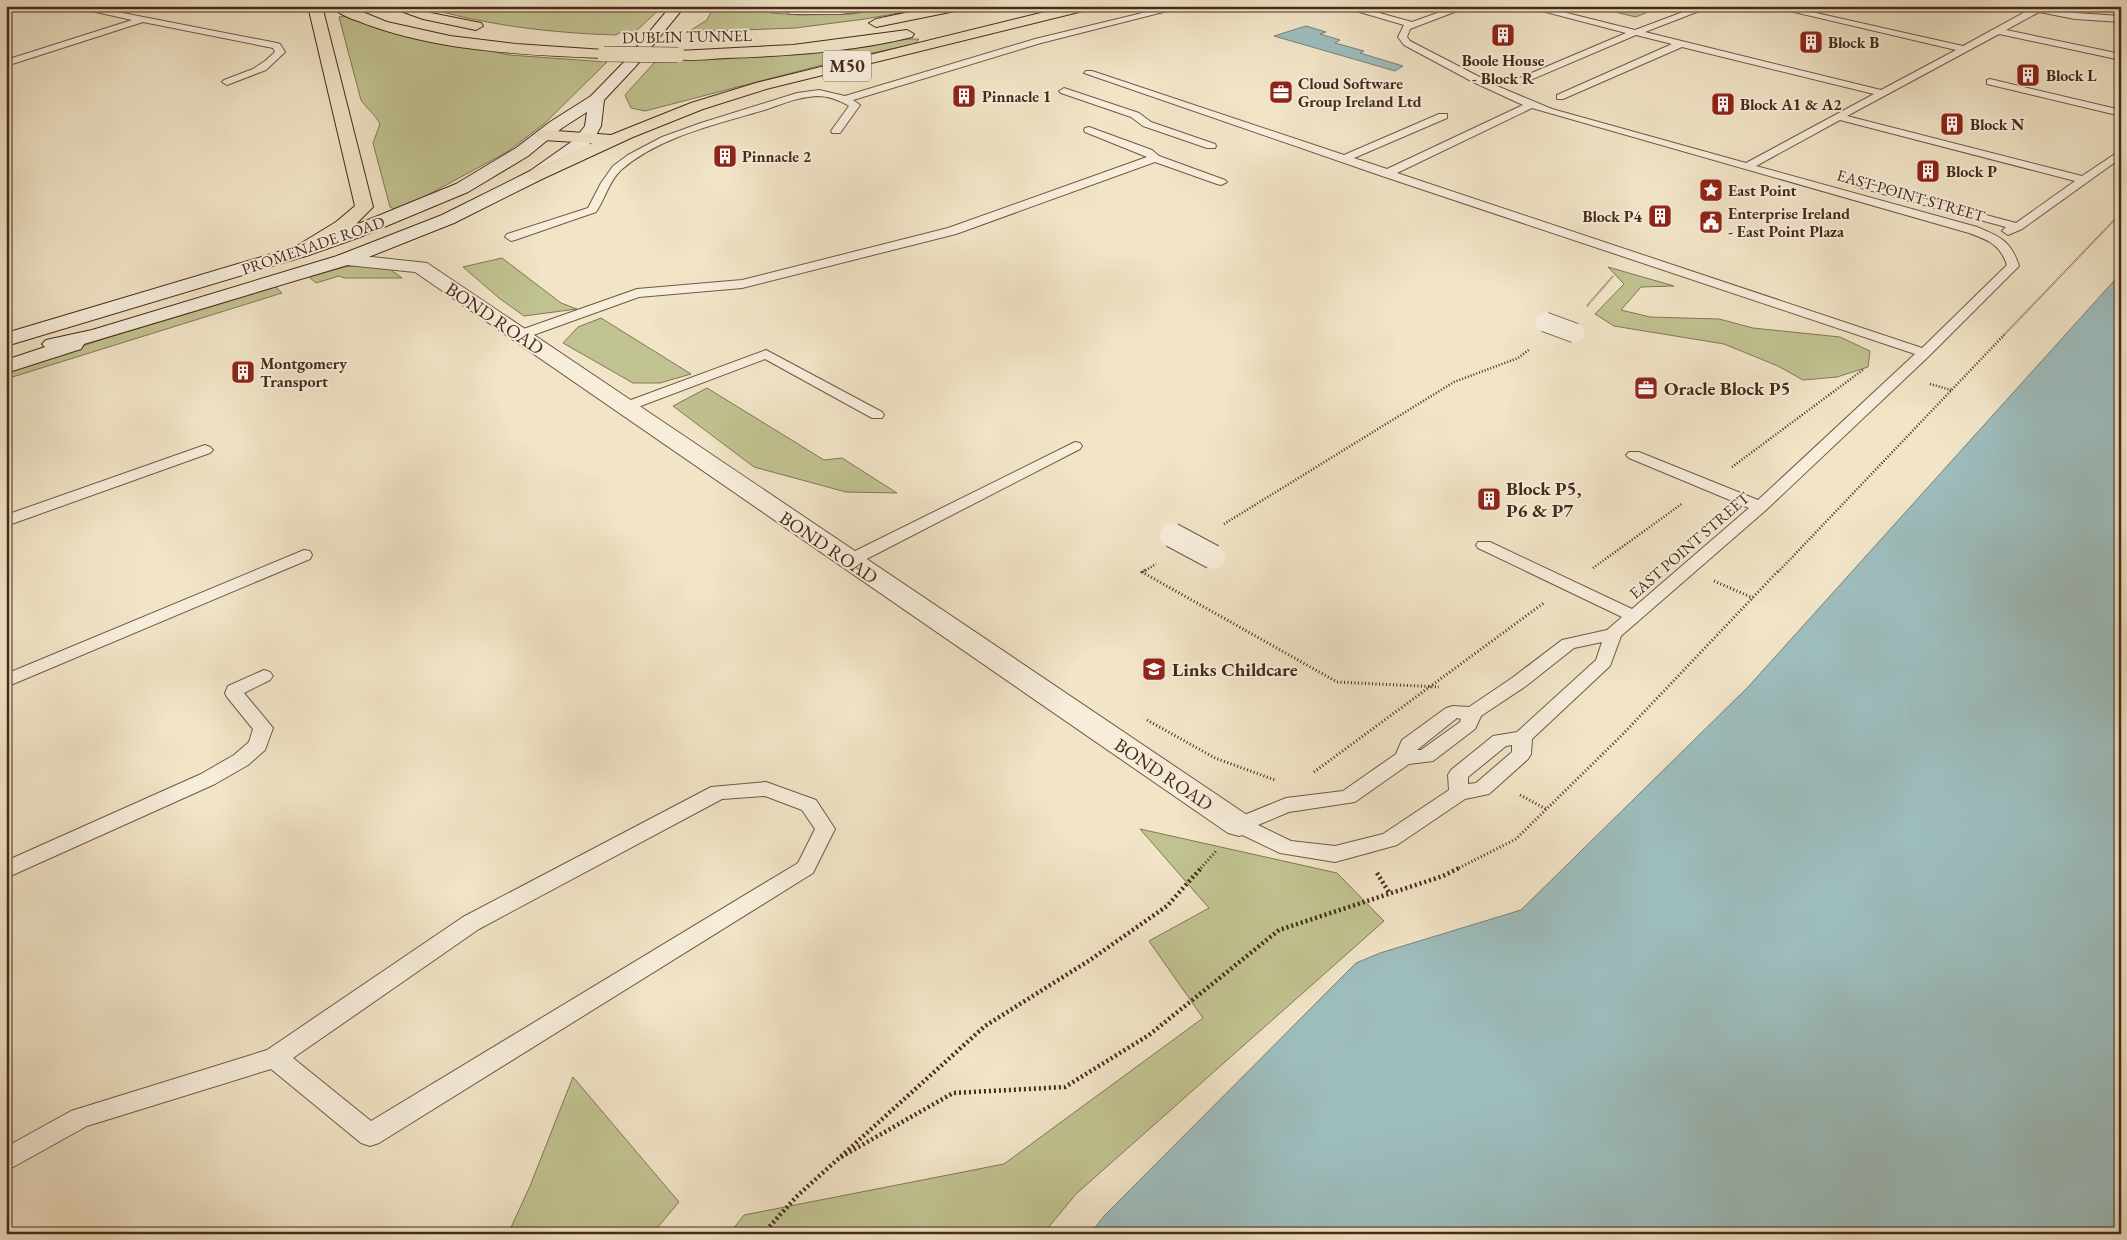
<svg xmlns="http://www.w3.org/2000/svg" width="2127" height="1240" viewBox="0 0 2127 1240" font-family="'EB Garamond',serif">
	<rect width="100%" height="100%" fill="#f1e4c7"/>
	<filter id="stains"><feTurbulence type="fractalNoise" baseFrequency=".004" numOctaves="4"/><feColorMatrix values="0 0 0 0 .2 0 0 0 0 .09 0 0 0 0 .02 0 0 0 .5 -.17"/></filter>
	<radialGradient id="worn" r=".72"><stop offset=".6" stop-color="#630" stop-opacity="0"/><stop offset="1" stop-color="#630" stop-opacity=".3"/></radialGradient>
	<!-- green -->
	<g fill="#c1c291" stroke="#847655">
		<path d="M 421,6 L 663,6 L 634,33 L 619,33 L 616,35 C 550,33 484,25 421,6 Z"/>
		<path d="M 714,6 L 769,6 L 771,13 L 801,15 L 852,14 L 902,6 L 939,6 L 865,19 L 795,28 L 688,32 L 707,20 Z"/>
		<path d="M 1590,6 L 1662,6 L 1636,17 Z"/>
		<path d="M 343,16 L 383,30 L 509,55 L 607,62 L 545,123 L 507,152 L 420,199 L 394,209 L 390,207 L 373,143 L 380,124 C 375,114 367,109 361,100 L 339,17 Z"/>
		<path d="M 909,39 L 919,39 L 915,44 L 853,57 L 645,111 L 631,108 L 625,95 L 654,63 L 659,61 L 859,46 Z"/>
		<path d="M 502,258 L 561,303 L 577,309 L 524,316 L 499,298 L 463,267 Z"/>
		<path d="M 368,265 L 387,267 L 402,278 L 344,278 L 339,276 L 316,283 L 309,277 L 344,267 Z"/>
		<path d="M 1608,267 L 1674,286 L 1641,287 L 1621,310 L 1650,317 L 1719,319 L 1753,328 L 1840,337 L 1870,351 L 1868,367 L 1837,377 L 1803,380 L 1778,366 L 1724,344 L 1614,326 L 1595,314 L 1624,284 Z"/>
		<path d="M 276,287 L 282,293 L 6,379 L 6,373 L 100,340 Z"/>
		<path d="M 601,318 L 691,374 L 660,383 L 633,383 L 563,343 L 578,327 Z"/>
		<path d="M 707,388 L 824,460 L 842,458 L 897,493 L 846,492 L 754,467 L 673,406 Z"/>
		<path d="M 1140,829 L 1337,873 L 1384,921 L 1076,1194 L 1043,1234 L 729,1234 L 744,1215 L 1004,1164 L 1203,1018 L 1149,941 L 1209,908 Z"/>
		<path d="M 573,1077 L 679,1202 L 652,1234 L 508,1234 L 530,1186 Z"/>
	</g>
	<!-- water -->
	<g fill="#9dbdbd" stroke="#7b827b">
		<path d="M 1306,26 L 1326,32 L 1320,34 L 1340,40 L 1335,43 L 1364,51 L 1360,53 L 1403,66 L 1395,71 L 1274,36 Z"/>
		<path d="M 2121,273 L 2121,1234 L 1090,1234 L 1104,1216 L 1356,963 L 1380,953 L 1521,910 L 1748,687 Z"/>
	</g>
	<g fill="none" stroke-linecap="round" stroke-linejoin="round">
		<!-- lane casing -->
		<g stroke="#725844" stroke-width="2">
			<g id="lane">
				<path d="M 69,6 L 87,6 L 277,43 L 280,44 L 285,52 L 266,70 L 227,85 L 222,82 L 224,80 L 253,69 L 265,61 L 275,52 L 273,48 L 143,22 L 6,66 L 6,60 L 132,20 Z"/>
				<path d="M 857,6 L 884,6 L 880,9 L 840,14 L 790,14 L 786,11 L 790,8 L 840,8 Z"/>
				<path d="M 1171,6 L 1187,6 L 1041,43 L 853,100 L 860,105 L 840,133 L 832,133 L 831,131 L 849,106 C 839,100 829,96 817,96 C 797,97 780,105 761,111 C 714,125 659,137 621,170 C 609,181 605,199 596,212 L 515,240 L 511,241 L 505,237 L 507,234 L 588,208 L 601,183 L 613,166 L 628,155 L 662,137 L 701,123 L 797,93 L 819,90 L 845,96 L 1035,39 Z"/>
				<path d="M 1339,6 L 1354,6 L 1412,22 L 1457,6 L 1470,6 L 1410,29 L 1407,37 L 1410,41 L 1497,86 L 1552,109 L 1746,163 L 1874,94 L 1682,47 L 1563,99 L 1557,99 L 1557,95 L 1672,44 L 1636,35 L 1521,84 L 1515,84 L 1515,80 L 1626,33 L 1523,6 L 1539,6 L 1635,30 L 1699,6 L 1712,6 L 1645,32 L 1881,90 L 1956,50 L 1768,6 L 1785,6 L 1963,46 L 2036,6 L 2047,6 L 2046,8 L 2075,13 L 2121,16 L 2121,22 L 2075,19 L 2039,12 L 2006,30 L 2121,54 L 2121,60 L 1999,34 L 1847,116 L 2082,176 L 2121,150 L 2121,158 L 2022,229 L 2008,235 L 2002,231 L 2006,227 L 1854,186 L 1852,184 L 1858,181 L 2016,223 L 2075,181 L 1840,120 L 1756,166 L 1977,227 C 2001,237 2011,241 2019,266 L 1929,356 L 1766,510 L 1621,636 L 1610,666 L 1532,739 L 1531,754 L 1528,759 L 1489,794 L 1465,799 L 1397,845 L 1335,862 L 1280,853 L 1232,830 L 1229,825 L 1232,820 L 1286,798 L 1343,791 L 1396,754 L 1402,740 L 1446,708 L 1453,706 L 1469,707 L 1512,678 L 1562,640 L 1607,630 L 1622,617 L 1478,548 L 1476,545 L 1478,542 L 1490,542 L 1632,609 L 1749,508 L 1629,458 L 1626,455 L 1629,452 L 1639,452 L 1758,500 L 1915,354 L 1382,176 L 1084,73 L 1086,71 L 1092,71 L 1344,155 L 1439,114 L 1447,114 L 1447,118 L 1354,158 L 1387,169 L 1523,105 L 1473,82 L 1404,45 L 1398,37 L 1404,25 ZM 1532,108 L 1969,233 C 1988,240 2000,244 2007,265 L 1922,348 L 1397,173 ZM 1602,642 L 1596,660 L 1517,732 L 1493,736 L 1451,770 L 1448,775 L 1449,790 L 1383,834 L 1335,846 L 1291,841 L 1258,825 L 1289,812 L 1355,802 L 1409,764 L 1433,761 L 1475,729 L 1481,716 L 1526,686 L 1574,648 ZM 1457,718 L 1461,719 L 1460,722 L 1421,750 L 1417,750 ZM 1512,745 L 1512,752 L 1476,783 L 1468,784 L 1468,777 L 1506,746 Z"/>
				<path d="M 1990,79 L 2121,110 L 2121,116 L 1987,84 L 1987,80 Z"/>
				<path d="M 1064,88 L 1139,113 L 1151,122 L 1215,144 L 1216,146 L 1215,148 L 1207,148 L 1143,126 L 1131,117 L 1061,93 L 1059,91 Z"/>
				<path d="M 1089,127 L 1152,150 L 1159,156 L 1225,180 L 1227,182 L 1221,185 L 1217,184 L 1155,162 L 956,234 L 742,288 L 639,297 L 525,338 L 520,339 L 513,335 L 515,332 L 637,289 L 742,280 L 948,228 L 1147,157 L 1085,132 L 1084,130 L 1085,128 Z"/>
				<path d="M 766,350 L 882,412 L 884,415 L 882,418 L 872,418 L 765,359 L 630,410 L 620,410 L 618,407 L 620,404 Z"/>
				<path d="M 1075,442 L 1080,443 L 1082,446 L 1080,449 L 855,565 L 843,565 L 841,561 L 843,557 Z"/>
				<path d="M 205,445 L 210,447 L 213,450 L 210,453 L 6,526 L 6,515 Z"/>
				<path d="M 304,550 L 310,551 L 312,555 L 310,559 L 6,687 L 6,674 Z"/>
				<path d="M 264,670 L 270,672 L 273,676 L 270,680 L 244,693 L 273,728 L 265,750 L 248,765 L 215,784 L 6,878 L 6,861 L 201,774 L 234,755 L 249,742 L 253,729 L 227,697 L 225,693 L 228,686 Z"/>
				<path d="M 766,782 L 816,800 L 835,829 L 813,873 L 379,1143 L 370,1146 L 361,1143 L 271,1069 L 87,1126 L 6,1171 L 6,1147 L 71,1111 L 267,1050 L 463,917 L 711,787 ZM 765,796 L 802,810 L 815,829 L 798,863 L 371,1121 L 293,1058 L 479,929 L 722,799 Z"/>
			</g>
		</g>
		<!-- street casing -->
		<g stroke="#725844" stroke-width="2">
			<path id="street" d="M 344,254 L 427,263 L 1250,817 L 1255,825 L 1250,833 L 1239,836 L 1228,833 L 415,272 L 337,264 L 334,260 L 337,256 Z"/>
		</g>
		<!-- secondary casing -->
		<g stroke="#472919" stroke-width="2">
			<path id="secondary" d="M 671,6 L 685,6 L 635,67 L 604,100 L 601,126 L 595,137 L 586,148 L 542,179 L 454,223 L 351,264 L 84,344 L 81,349 L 6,373 L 6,360 L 45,347 L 42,344 L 46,340 L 92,330 L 337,256 L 442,215 L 530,171 L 574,140 L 585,126 L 587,112 L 562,128 L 528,156 L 468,192 L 360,237 L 309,255 L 6,346 L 6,333 L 295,247 L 346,229 L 456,184 L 516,148 L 550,122 L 591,96 L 625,61 Z"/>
		</g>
		<!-- highway casing -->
		<g stroke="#472919" stroke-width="2">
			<g id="highway">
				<path d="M 308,6 L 322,6 L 373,207 L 350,230 L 309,255 L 302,257 L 295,255 L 292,251 L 295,247 L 336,222 L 355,206 Z"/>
				<path d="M 331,6 L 348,6 L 387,22 L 450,36 L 516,44 L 604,50 L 609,51 L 611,54 L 609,57 L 604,58 C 524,55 433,51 358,21 C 349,18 337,13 331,6 Z"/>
				<path d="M 393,6 L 413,6 L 431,13 L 481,23 L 483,26 L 476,30 L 423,19 L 395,9 Z"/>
				<path d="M 939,6 L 967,6 L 960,10 L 876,27 L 869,23 L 876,19 Z"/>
				<path d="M 1069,6 L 1093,6 L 1091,9 L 766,89 L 703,109 L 633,137 L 542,179 L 536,180 L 530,179 L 527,175 L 530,171 L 592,143 L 543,140 L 537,138 L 535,135 L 537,132 L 543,130 L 611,135 L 691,103 L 756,83 Z"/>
				<path d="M 907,30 L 914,34 L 912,37 C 852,52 787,56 726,58 C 709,59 689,62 673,58 L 671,55 L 673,52 L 678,51 L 793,45 Z"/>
			</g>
		</g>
		<!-- path-far3 -->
		<g stroke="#472919" stroke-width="2" stroke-dasharray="0.5 1" stroke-linecap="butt">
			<path d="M 1713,187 L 1719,183"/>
			<path d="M 1587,306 L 1613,276"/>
			<path d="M 2003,336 L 2121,213"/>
		</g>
		<!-- path-far2 -->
		<g stroke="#472919" stroke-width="2.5" stroke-dasharray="1 2" stroke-linecap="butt">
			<path d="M 1930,384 L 1951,390"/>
			<path d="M 1732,467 L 1864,369"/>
			<path d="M 1224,524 L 1454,382 L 1518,358 L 1530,349"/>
			<path d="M 1593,568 L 1683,503"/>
			<path d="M 1143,572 L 1156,564"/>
			<path d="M 1778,572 L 2004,335"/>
		</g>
		<!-- path-far1 -->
		<g stroke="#472919" stroke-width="3" stroke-dasharray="1 2.5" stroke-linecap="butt">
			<path d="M 1145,570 L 1142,572 L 1337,682 L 1439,687"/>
			<path d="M 1714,581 L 1753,598"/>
			<path d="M 1147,720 L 1215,758 L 1275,780"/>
			<path d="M 1314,772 L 1545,602"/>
			<path d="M 1520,795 L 1546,809"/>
			<path d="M 1201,868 L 1217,850"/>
			<path d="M 1459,868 L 1516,839 L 1623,734 L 1779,570"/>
		</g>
		<!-- path -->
		<g stroke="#472919" stroke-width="4.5" stroke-dasharray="2 3" stroke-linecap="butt">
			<path d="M 1377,873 L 1390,894"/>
			<path d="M 841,1157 L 953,1093 L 1065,1087 L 1149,1035 L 1279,930 L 1443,876 L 1461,867"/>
			<path d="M 763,1234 L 796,1197 L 985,1026 L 1090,960 L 1167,906 L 1202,867"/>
		</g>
		<!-- lane -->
		<use href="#lane" fill="#f6eddb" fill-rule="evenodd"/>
		<!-- street -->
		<use href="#street" fill="#f6eddb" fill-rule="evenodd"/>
		<!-- secondary -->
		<use href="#secondary" fill="#f6eddb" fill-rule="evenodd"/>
		<!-- highway -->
		<use href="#highway" fill="#f1e4c7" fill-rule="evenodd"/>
		<!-- street-bridge-far1 casing -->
		<g stroke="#725844" stroke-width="21" stroke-linecap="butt">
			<path id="street-bridge-far1" d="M 1545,322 L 1575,333"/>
		</g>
		<!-- street-bridge casing -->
		<g stroke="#725844" stroke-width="26" stroke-linecap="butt">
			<path id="street-bridge" d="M 1172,535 L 1213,557"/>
		</g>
		<!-- highway-bridge casing -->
		<g stroke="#472919" stroke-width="16" stroke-linecap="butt">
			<path id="highway-bridge" d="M 604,54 L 678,55"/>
		</g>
		<!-- street-bridge-far1 -->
		<use href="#street-bridge-far1" stroke="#f6eddb" stroke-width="19"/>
		<!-- street-bridge -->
		<use href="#street-bridge" stroke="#f6eddb" stroke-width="24"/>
		<!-- highway-bridge -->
		<use href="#highway-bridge" stroke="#f1e4c7" stroke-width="15"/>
	</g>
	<!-- icons -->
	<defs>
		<g id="building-square" transform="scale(1.25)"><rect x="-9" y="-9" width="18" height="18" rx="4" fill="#8f2418" stroke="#f6eddb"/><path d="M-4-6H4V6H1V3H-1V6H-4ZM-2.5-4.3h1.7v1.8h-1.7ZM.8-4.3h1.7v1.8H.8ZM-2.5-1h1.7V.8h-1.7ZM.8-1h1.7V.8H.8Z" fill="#fff"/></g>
		<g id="office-square" transform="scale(1.25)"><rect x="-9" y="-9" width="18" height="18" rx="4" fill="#8f2418" stroke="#f6eddb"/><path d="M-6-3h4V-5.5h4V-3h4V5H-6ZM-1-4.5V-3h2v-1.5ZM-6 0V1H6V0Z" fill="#fff"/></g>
		<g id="sight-square" transform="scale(1.25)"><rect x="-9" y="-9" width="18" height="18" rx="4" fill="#8f2418" stroke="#f6eddb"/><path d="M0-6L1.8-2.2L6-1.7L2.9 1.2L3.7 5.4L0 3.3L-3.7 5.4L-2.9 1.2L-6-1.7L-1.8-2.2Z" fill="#fff"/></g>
		<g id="civic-square" transform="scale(1.25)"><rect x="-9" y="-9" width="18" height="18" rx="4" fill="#8f2418" stroke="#f6eddb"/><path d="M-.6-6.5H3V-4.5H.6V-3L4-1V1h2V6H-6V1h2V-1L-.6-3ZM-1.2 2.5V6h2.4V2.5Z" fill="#fff"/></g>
		<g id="school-square" transform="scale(1.25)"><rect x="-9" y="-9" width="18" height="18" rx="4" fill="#8f2418" stroke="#f6eddb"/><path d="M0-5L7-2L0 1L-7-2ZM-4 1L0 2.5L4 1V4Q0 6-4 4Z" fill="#fff"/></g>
	</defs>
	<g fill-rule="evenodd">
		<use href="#building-square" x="1503" y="35"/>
		<use href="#building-square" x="1811" y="42"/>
		<use href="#building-square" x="2028" y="75"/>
		<use href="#office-square" x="1281" y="92"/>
		<use href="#building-square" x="964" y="96"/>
		<use href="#building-square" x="1723" y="104"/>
		<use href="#building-square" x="1952" y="124"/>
		<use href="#building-square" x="725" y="156"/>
		<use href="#building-square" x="1928" y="171"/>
		<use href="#sight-square" x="1711" y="190"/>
		<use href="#building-square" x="1660" y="216"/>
		<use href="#civic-square" x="1711" y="222"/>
		<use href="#building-square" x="243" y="372"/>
		<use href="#office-square" x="1646" y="388"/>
		<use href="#building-square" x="1489" y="499"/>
		<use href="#school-square" x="1154" y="669"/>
	</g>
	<g text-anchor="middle" stroke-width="4" stroke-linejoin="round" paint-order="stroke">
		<!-- far-street labels -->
		<g font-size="16" fill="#472919" stroke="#f6eddb">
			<text transform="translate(687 36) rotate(-1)" y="6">DUBLIN TUNNEL</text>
			<text transform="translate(1911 195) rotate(16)" y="6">EAST POINT STREET</text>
			<text transform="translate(313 245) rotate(-19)" y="6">PROMENADE ROAD</text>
			<text transform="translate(1689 545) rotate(-41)" y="6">EAST POINT STREET</text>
		</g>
		<!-- far-poi labels -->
		<g font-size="16" font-weight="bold" fill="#472919" stroke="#f6eddb" text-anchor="start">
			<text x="1828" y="48">Block B</text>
			<text x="1503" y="66" text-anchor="middle">Boole House<tspan x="1503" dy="18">- Block R</tspan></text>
			<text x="2046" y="81">Block L</text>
			<text x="1298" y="89">Cloud Software<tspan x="1298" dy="18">Group Ireland Ltd</tspan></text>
			<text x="982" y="102">Pinnacle 1</text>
			<text x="1740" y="110">Block A1 &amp; A2</text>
			<text x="1970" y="130">Block N</text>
			<text x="742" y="162">Pinnacle 2</text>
			<text x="1946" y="177">Block P</text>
			<text x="1728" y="196">East Point</text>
			<text x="1728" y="219">Enterprise Ireland<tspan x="1728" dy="18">- East Point Plaza</tspan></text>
			<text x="1642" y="222" text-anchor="end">Block P4</text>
			<text x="260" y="369">Montgomery<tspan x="260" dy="18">Transport</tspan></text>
		</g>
		<!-- shield labels -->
		<rect fill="#f6eddb" stroke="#7c6453" stroke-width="1" x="823" y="50.5" width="48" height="31" rx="4"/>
		<g font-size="18" font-weight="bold" fill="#472919">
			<text x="847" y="72">M50</text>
		</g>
		<!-- street labels -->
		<g font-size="19" fill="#472919" stroke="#f6eddb">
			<text transform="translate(495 318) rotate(34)" y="7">BOND ROAD</text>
			<text transform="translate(829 547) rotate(34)" y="7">BOND ROAD</text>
			<text transform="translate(1164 774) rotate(34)" y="7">BOND ROAD</text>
		</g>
		<!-- poi labels -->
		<g font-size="19" font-weight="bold" fill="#472919" stroke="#f6eddb" text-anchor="start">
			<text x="1664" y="395">Oracle Block P5</text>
			<text x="1506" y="495">Block P5,<tspan x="1506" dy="22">P6 &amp; P7</tspan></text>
			<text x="1172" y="676">Links Childcare</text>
		</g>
	</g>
	<!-- margin -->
	<rect width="2127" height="1240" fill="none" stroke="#f1e4c7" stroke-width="25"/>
	<rect x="8" y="8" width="2112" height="1225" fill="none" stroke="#472919" stroke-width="2.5"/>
	<rect x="12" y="12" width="2102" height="1215" fill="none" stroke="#472919"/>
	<rect width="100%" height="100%" filter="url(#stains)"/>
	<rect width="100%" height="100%" fill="url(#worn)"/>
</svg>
